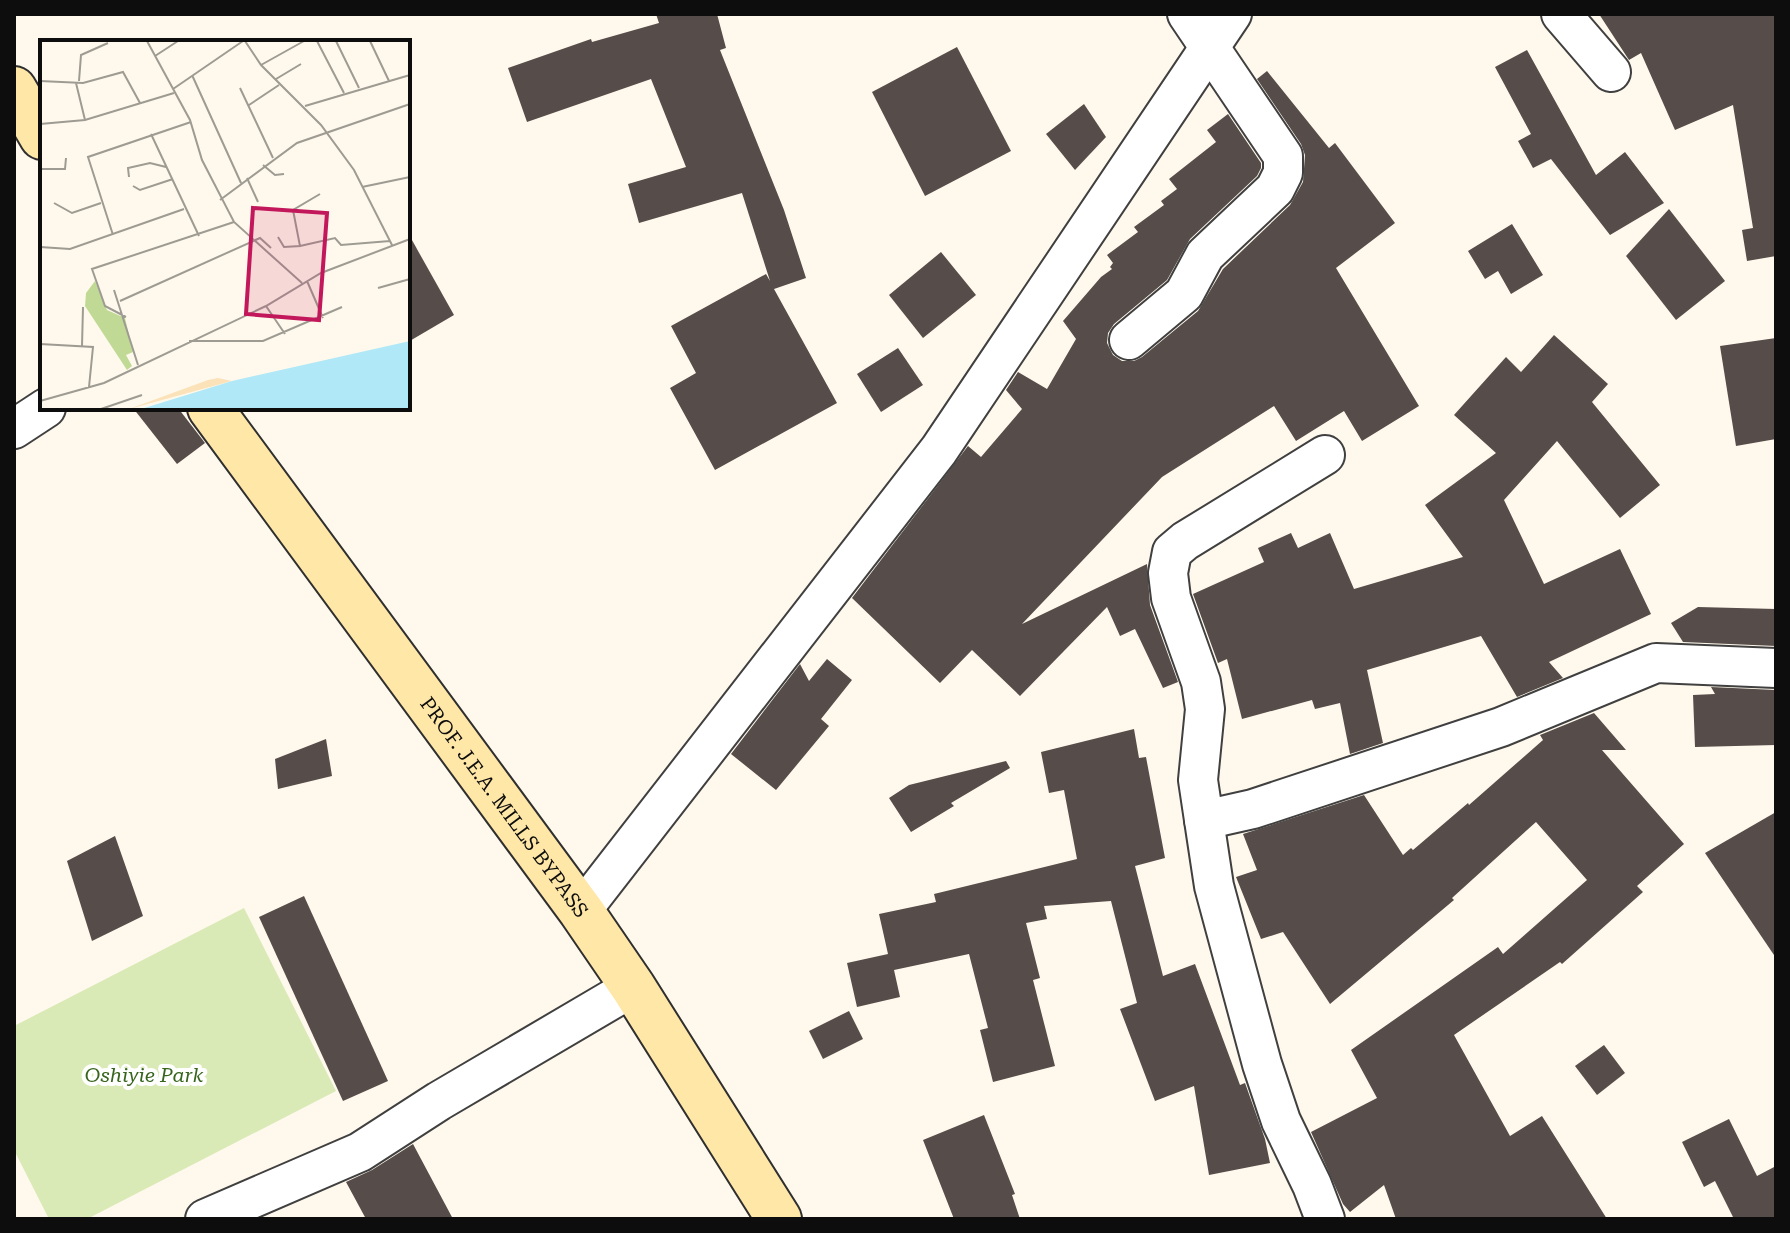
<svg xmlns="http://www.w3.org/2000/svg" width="1790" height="1233" viewBox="0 0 1790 1233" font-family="'Roboto Serif',serif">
	<rect width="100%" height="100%" fill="#fff9ed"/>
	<!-- green -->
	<path fill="#d9eab6" d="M 244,908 L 336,1091 L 87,1219 L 49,1219 L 14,1150 L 14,1026 Z"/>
	<!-- building -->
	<g fill="#564c49">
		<path d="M 656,14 L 717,14 L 726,48 L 720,50 L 784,210 L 806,278 L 774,289 L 837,403 L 715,470 L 670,388 L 696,373 L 671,326 L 766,274 L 770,281 L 742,193 L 639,223 L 628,184 L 686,167 L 651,79 L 527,122 L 508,68 L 591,39 L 592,42 L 659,23 Z"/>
		<path d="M 1599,14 L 1776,14 L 1776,256 L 1747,261 L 1742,230 L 1753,228 L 1733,105 L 1675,130 L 1641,53 L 1629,60 Z"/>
		<path d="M 957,47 L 1011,151 L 925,196 L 872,92 Z"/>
		<path d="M 1527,50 L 1596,175 L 1625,152 L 1664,203 L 1610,235 L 1551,159 L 1533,168 L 1518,141 L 1531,134 L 1495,67 Z"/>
		<path d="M 1267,71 L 1329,148 L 1335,143 L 1395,223 L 1336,268 L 1419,406 L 1362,441 L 1344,411 L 1296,441 L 1274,406 L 1162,477 L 1022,624 L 1147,564 L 1150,605 L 1178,682 L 1163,688 L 1135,629 L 1120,636 L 1107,607 L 1020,696 L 972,650 L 940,683 L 852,598 L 968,446 L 981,457 L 1022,409 L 1006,390 L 1018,372 L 1047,389 L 1076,339 L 1063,321 L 1101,277 L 1112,269 L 1110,267 L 1113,263 L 1107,255 L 1138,232 L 1134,227 L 1164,205 L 1161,201 L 1177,189 L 1169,179 L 1216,142 L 1207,130 L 1228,114 L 1261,163 L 1261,168 L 1257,176 L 1190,239 L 1167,280 L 1114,324 L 1108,333 L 1107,343 L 1113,355 L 1122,361 L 1134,361 L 1142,357 L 1198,311 L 1223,269 L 1290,205 L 1303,182 L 1305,155 L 1301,144 L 1257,79 Z"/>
		<path d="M 1084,104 L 1106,137 L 1075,170 L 1046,134 Z"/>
		<path d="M 1669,209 L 1725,281 L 1676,320 L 1626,256 Z"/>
		<path d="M 1512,224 L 1543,275 L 1511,294 L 1498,271 L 1485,279 L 1468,251 Z"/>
		<path d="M 408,233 L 454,315 L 408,342 Z"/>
		<path d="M 941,252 L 976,295 L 923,338 L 889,295 Z"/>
		<path d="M 1554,335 L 1608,384 L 1592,402 L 1660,485 L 1620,518 L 1557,441 L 1504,500 L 1544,584 L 1620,549 L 1651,614 L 1549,662 L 1563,678 L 1517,697 L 1481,636 L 1367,670 L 1383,743 L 1350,754 L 1340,703 L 1315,709 L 1312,700 L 1242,719 L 1227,659 L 1218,663 L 1193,594 L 1264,562 L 1258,548 L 1291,533 L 1298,548 L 1330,533 L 1354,589 L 1463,557 L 1425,505 L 1496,453 L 1454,415 L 1506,357 L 1521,372 Z"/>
		<path d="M 1776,338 L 1776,439 L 1736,446 L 1720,346 Z"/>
		<path d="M 898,348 L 923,385 L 881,412 L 857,374 Z"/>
		<path d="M 133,408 L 178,408 L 205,443 L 177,464 Z"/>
		<path d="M 1698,607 L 1776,609 L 1776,646 L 1683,642 L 1671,623 Z"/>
		<path d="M 827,659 L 852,680 L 821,719 L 829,726 L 776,790 L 731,754 L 800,664 L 809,681 Z"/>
		<path d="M 1711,687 L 1776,690 L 1776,745 L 1695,747 L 1693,695 L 1715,694 Z"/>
		<path d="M 1594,713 L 1626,750 L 1602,750 L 1684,844 L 1637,886 L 1643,892 L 1562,964 L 1560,962 L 1454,1035 L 1510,1136 L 1542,1116 L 1607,1219 L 1396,1219 L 1384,1185 L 1350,1212 L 1343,1204 L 1311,1132 L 1377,1098 L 1351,1050 L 1498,947 L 1503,954 L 1587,880 L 1536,822 L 1452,898 L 1454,900 L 1330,1004 L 1283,932 L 1261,939 L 1236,877 L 1257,870 L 1243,834 L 1364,795 L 1403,855 L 1411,848 L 1413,850 L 1468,803 L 1469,805 L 1543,740 L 1540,735 Z"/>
		<path d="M 1134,729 L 1139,758 L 1146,757 L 1165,858 L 1135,866 L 1163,976 L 1195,964 L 1240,1085 L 1245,1083 L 1265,1139 L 1270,1163 L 1209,1175 L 1194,1086 L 1155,1101 L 1120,1009 L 1137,1003 L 1111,901 L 1044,906 L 1047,919 L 1026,923 L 1040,978 L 1033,980 L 1055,1066 L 993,1082 L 980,1030 L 988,1028 L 969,954 L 894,970 L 900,997 L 857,1007 L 847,963 L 888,954 L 879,914 L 936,902 L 934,894 L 1077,859 L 1064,790 L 1049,793 L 1041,752 Z"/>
		<path d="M 326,739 L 332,776 L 278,789 L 275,759 Z"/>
		<path d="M 1006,761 L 1010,768 L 951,803 L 954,806 L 911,832 L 889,798 L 909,785 Z"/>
		<path d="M 1776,812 L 1776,958 L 1705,853 Z"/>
		<path d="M 115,836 L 143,916 L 92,941 L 67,861 Z"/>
		<path d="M 304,896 L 388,1081 L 343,1101 L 259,917 Z"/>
		<path d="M 849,1011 L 863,1039 L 823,1059 L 809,1031 Z"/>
		<path d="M 1604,1045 L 1625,1073 L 1597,1095 L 1575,1066 Z"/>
		<path d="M 984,1115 L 1015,1194 L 1012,1195 L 1020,1219 L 954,1219 L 923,1140 Z"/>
		<path d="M 1729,1119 L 1757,1176 L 1776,1166 L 1776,1219 L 1734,1219 L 1715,1181 L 1704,1187 L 1682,1142 Z"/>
		<path d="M 413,1144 L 453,1219 L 366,1219 L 346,1182 L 372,1170 Z"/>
	</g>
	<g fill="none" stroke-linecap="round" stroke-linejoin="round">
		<!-- street casing -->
		<g stroke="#404040" stroke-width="42">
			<g id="street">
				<path d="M 1561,14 L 1611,72"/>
				<path d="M 1129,340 L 1184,294 L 1205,255 L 1275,189 L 1283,173 L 1283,156 L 1187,14"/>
				<path d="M 14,429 L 46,408"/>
				<path d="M 1325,455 L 1185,541 L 1172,552 L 1168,573 L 1171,598 L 1201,682 L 1205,709 L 1198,780 L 1204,820 L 1253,809 L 1501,727 L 1656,663 L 1776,668"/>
				<path d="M 1204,820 L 1214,886 L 1262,1064 L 1281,1121 L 1312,1185 L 1325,1219"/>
				<path d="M 581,911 L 939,450 L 1232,14"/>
				<path d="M 205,1219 L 360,1152 L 439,1101 L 633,987"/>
			</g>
		</g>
		<!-- secondary casing -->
		<g stroke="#2f2f2f" stroke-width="48">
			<g id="secondary">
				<path d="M 14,89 L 42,137"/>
				<path id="s1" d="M 210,408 L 581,911 L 633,987 L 779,1219"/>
			</g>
		</g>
		<!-- street -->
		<use href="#street" stroke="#fff" stroke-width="38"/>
		<!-- secondary -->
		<use href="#secondary" stroke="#ffe7a8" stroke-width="44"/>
	</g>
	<g text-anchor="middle" stroke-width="8" stroke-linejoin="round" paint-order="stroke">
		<!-- street labels -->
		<g font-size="20" fill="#0d0d0d" stroke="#fff">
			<text dy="7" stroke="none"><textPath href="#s1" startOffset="496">PROF. J.E.A. MILLS BYPASS</textPath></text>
		</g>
		<!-- park labels -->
		<g font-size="20" font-style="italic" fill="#37651d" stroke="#fff">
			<text x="144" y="1082">Oshiyie Park</text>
		</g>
	</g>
	<!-- overview -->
	<g transform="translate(40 40)">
		<rect width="370" height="370" fill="#fff9ed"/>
		<path d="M 55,241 L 67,270 L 85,278 L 93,312 L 86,315 L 92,326 L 87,330 L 45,266 L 46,253 Z" fill="#c0da96"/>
		<path d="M 178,338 L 192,341 L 89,369 L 168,340 Z" fill="#fbe2b9"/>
		<path d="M 370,301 L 370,369 L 101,369 L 192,341 Z" fill="#b1e8f7"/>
		<path fill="none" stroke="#9e9b93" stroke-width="2" d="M 107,1 L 150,80 L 162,120 L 194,182 L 262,243M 205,1 L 221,25 L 281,85 L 314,130 L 352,205M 277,1 L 304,53M 296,1 L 319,48M 330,1 L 349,41M 115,16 L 138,1M 221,25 L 264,1M 152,35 L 201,143M 236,39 L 261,24M 0,41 L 43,43 L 83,32 L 100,63M 39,41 L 41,15 L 68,3M 36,43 L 45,80M 200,48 L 233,118M 133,49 L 203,1M 209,65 L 239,45M 265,66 L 370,35M 0,84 L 45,80 L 134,53M 111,94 L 159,196M 223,125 L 235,135 L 244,134M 0,129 L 25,129 L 26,118M 89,137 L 88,128 L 110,123 L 126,127M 207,138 L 218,162M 93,146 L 100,150 L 133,139M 322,147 L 370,137M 180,160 L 257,103 L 370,64M 14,163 L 32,173 L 61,163M 73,195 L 48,117 L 151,82M 238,197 L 244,207 L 260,206 L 253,170 L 280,154M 260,206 L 295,198 L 301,205 L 350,201M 0,207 L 30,209 L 144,169M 267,241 L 283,278M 338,248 L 370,239M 74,250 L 98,325M 80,261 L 220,198 L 231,208M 226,266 L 245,294M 86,277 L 65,266 L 52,229 L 194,182M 149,301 L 223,301 L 302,267M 0,304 L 53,307 L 49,347M 42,306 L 43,267M 0,361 L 64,343 L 226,266 L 281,233 L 370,199M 61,369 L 102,355"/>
		<path fill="#c2185b" fill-opacity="0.15" stroke="#c2185b" stroke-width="4" d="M 213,168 L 287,173 L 279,280 L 206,274 Z"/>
		<rect width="370" height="370" fill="none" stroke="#0d0d0d" stroke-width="4"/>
	</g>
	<!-- border -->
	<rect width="1790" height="1233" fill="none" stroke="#0d0d0d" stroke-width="32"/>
</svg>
